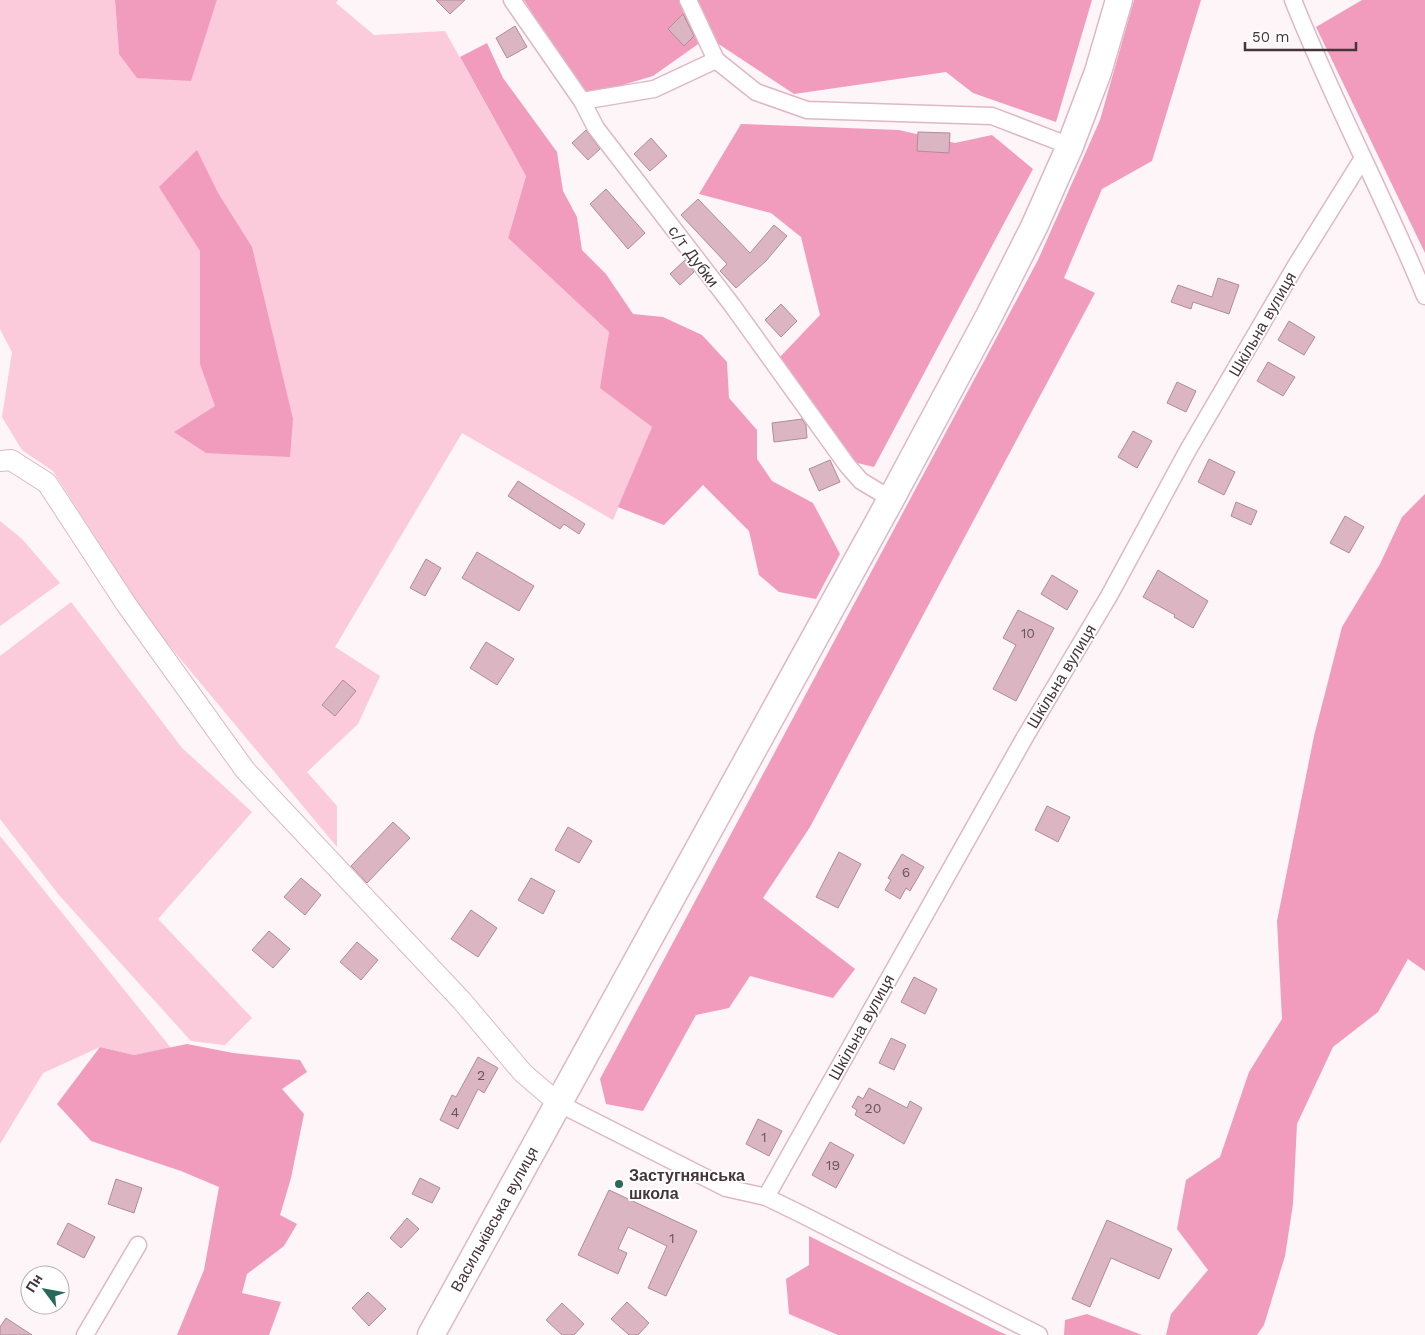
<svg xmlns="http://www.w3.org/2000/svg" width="1425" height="1335" viewBox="0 0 1425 1335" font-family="'Work Sans',sans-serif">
	<rect width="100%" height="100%" fill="#fdf5f7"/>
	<!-- green -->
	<g fill="#fbcadb">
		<path d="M 0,0 L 115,0 L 119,54 L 190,81 L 217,0 L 338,0 L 336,3 L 374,35 L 445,31 L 526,176 L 508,238 L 609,332 L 601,388 L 652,427 L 613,520 L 462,433 L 335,647 L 380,676 L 358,724 L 307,772 L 337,806 L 337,847 L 149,621 L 53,471 L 22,450 L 2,417 L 12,352 L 0,329 Z"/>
		<path d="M 0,521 L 22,539 L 60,583 L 0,626 Z"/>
		<path d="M 71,602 L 182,748 L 252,812 L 158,919 L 252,1018 L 225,1045 L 191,1041 L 59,895 L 0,819 L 0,656 Z"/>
		<path d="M 0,836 L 171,1048 L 134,1055 L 100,1047 L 43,1073 L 0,1144 Z"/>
	</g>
	<!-- forest -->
	<g fill="#f19cbc">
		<path d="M 115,0 L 217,0 L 191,81 L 137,78 L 119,54 Z"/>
		<path d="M 524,0 L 1092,0 L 1056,122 L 973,93 L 946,72 L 794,94 L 708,37 L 653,76 L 585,96 Z"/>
		<path d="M 1134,0 L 1201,0 L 1152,161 L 1102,189 L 1064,278 L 1095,293 L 810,827 L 763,898 L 855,969 L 833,998 L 750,976 L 729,1008 L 696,1015 L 643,1111 L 606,1104 L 600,1079 L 1038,260 L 1100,120 Z"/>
		<path d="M 1362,0 L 1425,0 L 1425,253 L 1316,27 Z"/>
		<path d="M 487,43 L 503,78 L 557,152 L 563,191 L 577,217 L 582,250 L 606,274 L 633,314 L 663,317 L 702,335 L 727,362 L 729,398 L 757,430 L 757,459 L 772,481 L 813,503 L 840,554 L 816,599 L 779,592 L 759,575 L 749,531 L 703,485 L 664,525 L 618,507 L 652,427 L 600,388 L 609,332 L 508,238 L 526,176 L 460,57 Z"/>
		<path d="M 741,124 L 899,130 L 955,143 L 992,135 L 1033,169 L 874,467 L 853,462 L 780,357 L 820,315 L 801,237 L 771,213 L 699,194 Z"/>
		<path d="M 197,150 L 218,193 L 252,247 L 293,419 L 290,457 L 206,453 L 174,432 L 215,406 L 200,364 L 200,251 L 159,187 Z"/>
		<path d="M 1425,494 L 1425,971 L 1408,959 L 1378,1012 L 1333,1047 L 1297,1124 L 1293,1204 L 1285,1256 L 1264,1325 L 1257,1335 L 1166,1335 L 1171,1314 L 1208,1270 L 1177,1229 L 1186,1180 L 1220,1157 L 1249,1072 L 1282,1019 L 1277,921 L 1314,736 L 1342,627 L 1380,564 L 1402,517 Z"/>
		<path d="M 187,1044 L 233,1053 L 300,1060 L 307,1072 L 282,1089 L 304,1114 L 291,1178 L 280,1215 L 297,1224 L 284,1246 L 247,1274 L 242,1293 L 281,1302 L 269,1335 L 177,1335 L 204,1270 L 219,1187 L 181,1171 L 91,1141 L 57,1104 L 100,1047 L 134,1055 Z"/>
		<path d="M 809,1236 L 998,1331 L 1007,1335 L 838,1335 L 789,1314 L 786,1279 L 809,1265 Z"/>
		<path d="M 1087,1314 L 1142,1335 L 1064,1335 L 1065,1320 Z"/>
	</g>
	<!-- building -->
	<g fill="#dbb5c2" stroke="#b08c98">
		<path d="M 436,0 L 465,0 L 450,14 Z"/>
		<path d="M 683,14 L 694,36 L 684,46 L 668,29 Z"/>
		<path d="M 515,26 L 527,47 L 507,58 L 496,38 Z"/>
		<path d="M 586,130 L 600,149 L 588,160 L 572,143 Z"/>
		<path d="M 918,132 L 950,133 L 949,153 L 917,151 Z"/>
		<path d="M 651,138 L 667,156 L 650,171 L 634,154 Z"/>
		<path d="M 606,189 L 645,233 L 628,249 L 590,204 Z"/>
		<path d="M 698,199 L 750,253 L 774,225 L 787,236 L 766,261 L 736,288 L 720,271 L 727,264 L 681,215 Z"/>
		<path d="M 685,260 L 694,272 L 680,285 L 670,274 Z"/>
		<path d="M 1218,278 L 1239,285 L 1229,314 L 1193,302 L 1191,309 L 1171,302 L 1178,285 L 1212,297 Z"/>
		<path d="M 781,304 L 797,321 L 781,337 L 765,320 Z"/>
		<path d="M 1289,321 L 1315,337 L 1304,355 L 1278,340 Z"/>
		<path d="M 1268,362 L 1295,377 L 1283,396 L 1257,381 Z"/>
		<path d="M 1177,382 L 1196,391 L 1186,412 L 1167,403 Z"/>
		<path d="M 802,419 L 806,425 L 807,438 L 774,442 L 772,423 Z"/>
		<path d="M 1133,431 L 1152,441 L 1137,468 L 1118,457 Z"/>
		<path d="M 1209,459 L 1235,472 L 1224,495 L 1198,482 Z"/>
		<path d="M 830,460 L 840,482 L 819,491 L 809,469 Z"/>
		<path d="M 518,481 L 585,524 L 579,534 L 564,524 L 560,529 L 508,496 Z"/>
		<path d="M 1236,502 L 1257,511 L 1251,525 L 1231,516 Z"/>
		<path d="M 1345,516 L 1364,527 L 1349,553 L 1330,543 Z"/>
		<path d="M 477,552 L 534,586 L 519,611 L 462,578 Z"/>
		<path d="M 426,559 L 441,568 L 425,596 L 410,588 Z"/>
		<path d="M 1158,570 L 1208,601 L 1193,628 L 1174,617 L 1175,615 L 1143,597 Z"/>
		<path d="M 1052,575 L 1078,591 L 1067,610 L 1041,594 Z"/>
		<path d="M 1018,610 L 1054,628 L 1016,701 L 993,689 L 1016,645 L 1003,638 Z"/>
		<path d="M 486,642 L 514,659 L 497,685 L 470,668 Z"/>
		<path d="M 343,680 L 356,691 L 335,716 L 322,705 Z"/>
		<path d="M 1047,806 L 1070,817 L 1058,842 L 1035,830 Z"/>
		<path d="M 393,822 L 410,838 L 367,883 L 351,866 Z"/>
		<path d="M 568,827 L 592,841 L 579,863 L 555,850 Z"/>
		<path d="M 839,852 L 861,864 L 838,908 L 816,897 Z"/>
		<path d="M 902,854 L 924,867 L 910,891 L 906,888 L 900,899 L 885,890 L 891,880 L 888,878 Z"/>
		<path d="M 301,878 L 321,895 L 305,915 L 284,897 Z"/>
		<path d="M 531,878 L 555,891 L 543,914 L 518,900 Z"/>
		<path d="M 471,910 L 497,928 L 478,957 L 451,939 Z"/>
		<path d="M 269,931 L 290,949 L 273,968 L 252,950 Z"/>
		<path d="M 357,942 L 378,960 L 361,980 L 340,962 Z"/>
		<path d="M 914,977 L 937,989 L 925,1014 L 901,1002 Z"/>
		<path d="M 891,1038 L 906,1045 L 894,1070 L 879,1063 Z"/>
		<path d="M 478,1057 L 498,1068 L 484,1093 L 478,1089 L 458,1129 L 440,1120 L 452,1095 L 456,1097 Z"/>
		<path d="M 869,1088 L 907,1108 L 910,1101 L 922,1108 L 904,1144 L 855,1115 L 857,1110 L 852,1107 L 858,1096 L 863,1099 Z"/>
		<path d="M 758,1119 L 782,1131 L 769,1156 L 746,1144 Z"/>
		<path d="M 830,1142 L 854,1155 L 836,1188 L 812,1175 Z"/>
		<path d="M 420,1178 L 440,1188 L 432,1203 L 412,1194 Z"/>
		<path d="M 116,1179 L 142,1188 L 134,1213 L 108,1204 Z"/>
		<path d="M 609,1190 L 697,1231 L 666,1296 L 648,1288 L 667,1246 L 628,1227 L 618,1249 L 627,1253 L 618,1274 L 578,1255 Z"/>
		<path d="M 407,1218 L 419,1229 L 401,1248 L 390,1238 Z"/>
		<path d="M 1107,1220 L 1172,1249 L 1159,1279 L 1111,1258 L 1090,1307 L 1072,1299 Z"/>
		<path d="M 68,1223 L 95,1237 L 84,1258 L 57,1244 Z"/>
		<path d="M 368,1292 L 386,1309 L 369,1326 L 352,1308 Z"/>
		<path d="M 627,1302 L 649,1323 L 638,1335 L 629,1335 L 611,1319 Z"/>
		<path d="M 562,1303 L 584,1324 L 574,1335 L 562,1335 L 546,1320 Z"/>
		<path d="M 6,1318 L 32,1335 L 0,1335 L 0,1327 Z"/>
	</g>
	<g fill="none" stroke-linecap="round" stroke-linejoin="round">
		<!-- minor casing -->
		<g stroke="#deb8c4" stroke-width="19">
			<g id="minor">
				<path d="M 512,0 L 582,101 L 596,128 L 732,305 L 847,465 L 861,481 L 891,499"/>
				<path d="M 688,0 L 716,60"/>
				<path d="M 1293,0 C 1333,101 1384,196 1425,296"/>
				<path d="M 582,101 L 654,89 L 716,60 L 756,92 L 807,110 L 992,116 L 1070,146"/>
				<path d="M 558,1103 L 726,1188 L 766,1197 L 803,1215 L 1039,1335"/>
				<path d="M 766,1197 L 1025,737 L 1109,596 L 1188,450 L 1295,267 L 1363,158"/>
				<path d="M 85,1335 L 138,1245"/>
			</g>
		</g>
		<!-- tertiary casing -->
		<g stroke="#deb8c4" stroke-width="22">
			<path id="tertiary" d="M 0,461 L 11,460 L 47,483 L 126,604 L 245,770 L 462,1001 L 523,1073 L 558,1103"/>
		</g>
		<!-- primary casing -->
		<g stroke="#deb8c4" stroke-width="29">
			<path id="primary" d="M 431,1335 L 891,499 L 989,316 L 1034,227 L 1070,146 L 1098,72 L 1119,0"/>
		</g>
		<!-- minor -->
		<use href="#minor" stroke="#fff" stroke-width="16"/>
		<!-- tertiary -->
		<use href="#tertiary" stroke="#fff" stroke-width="20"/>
		<!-- primary -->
		<use href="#primary" stroke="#fff" stroke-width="26"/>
	</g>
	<!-- markers -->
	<circle fill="#276a5b" stroke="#fff" stroke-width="2" cx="619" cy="1184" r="5"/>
	<g text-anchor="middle" stroke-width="4" stroke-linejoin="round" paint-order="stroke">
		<!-- number labels -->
		<g font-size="14" fill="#6a555d">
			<text x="1028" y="638">10</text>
			<text x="906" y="877">6</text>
			<text x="481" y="1080">2</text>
			<text x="873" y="1113">20</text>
			<text x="455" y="1117">4</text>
			<text x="764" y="1142">1</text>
			<text x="833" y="1170">19</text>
			<text x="672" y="1243">1</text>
		</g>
		<!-- street labels -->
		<g font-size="16" fill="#45353b" stroke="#fff">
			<text transform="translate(694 256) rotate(53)" y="6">с/т Дубки</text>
			<text transform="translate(1262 324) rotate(-60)" y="6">Шкільна вулиця</text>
			<text transform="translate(1061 676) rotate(-59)" y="6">Шкільна вулиця</text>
			<text transform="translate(861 1027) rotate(-61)" y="6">Шкільна вулиця</text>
			<text transform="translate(494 1219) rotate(-61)" y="6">Васильківська вулиця</text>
		</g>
		<!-- poi labels -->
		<g font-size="16" font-weight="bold" fill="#45353b" stroke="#fff" text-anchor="start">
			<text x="629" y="1181">Застугнянська<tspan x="629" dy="18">школа</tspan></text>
		</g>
	</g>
	<!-- north arrow -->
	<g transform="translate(45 1290) rotate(302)"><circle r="24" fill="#ffffff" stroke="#b5aeb1"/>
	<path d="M0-4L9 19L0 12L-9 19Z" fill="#276a5b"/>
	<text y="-8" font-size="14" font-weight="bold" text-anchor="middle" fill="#45353b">Пн</text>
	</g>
	<!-- scale -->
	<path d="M1245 42v8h111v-8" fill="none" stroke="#45353b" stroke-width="2.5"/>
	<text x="1252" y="42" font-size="15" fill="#45353b" stroke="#ffffff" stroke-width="4" paint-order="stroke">50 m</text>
</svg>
